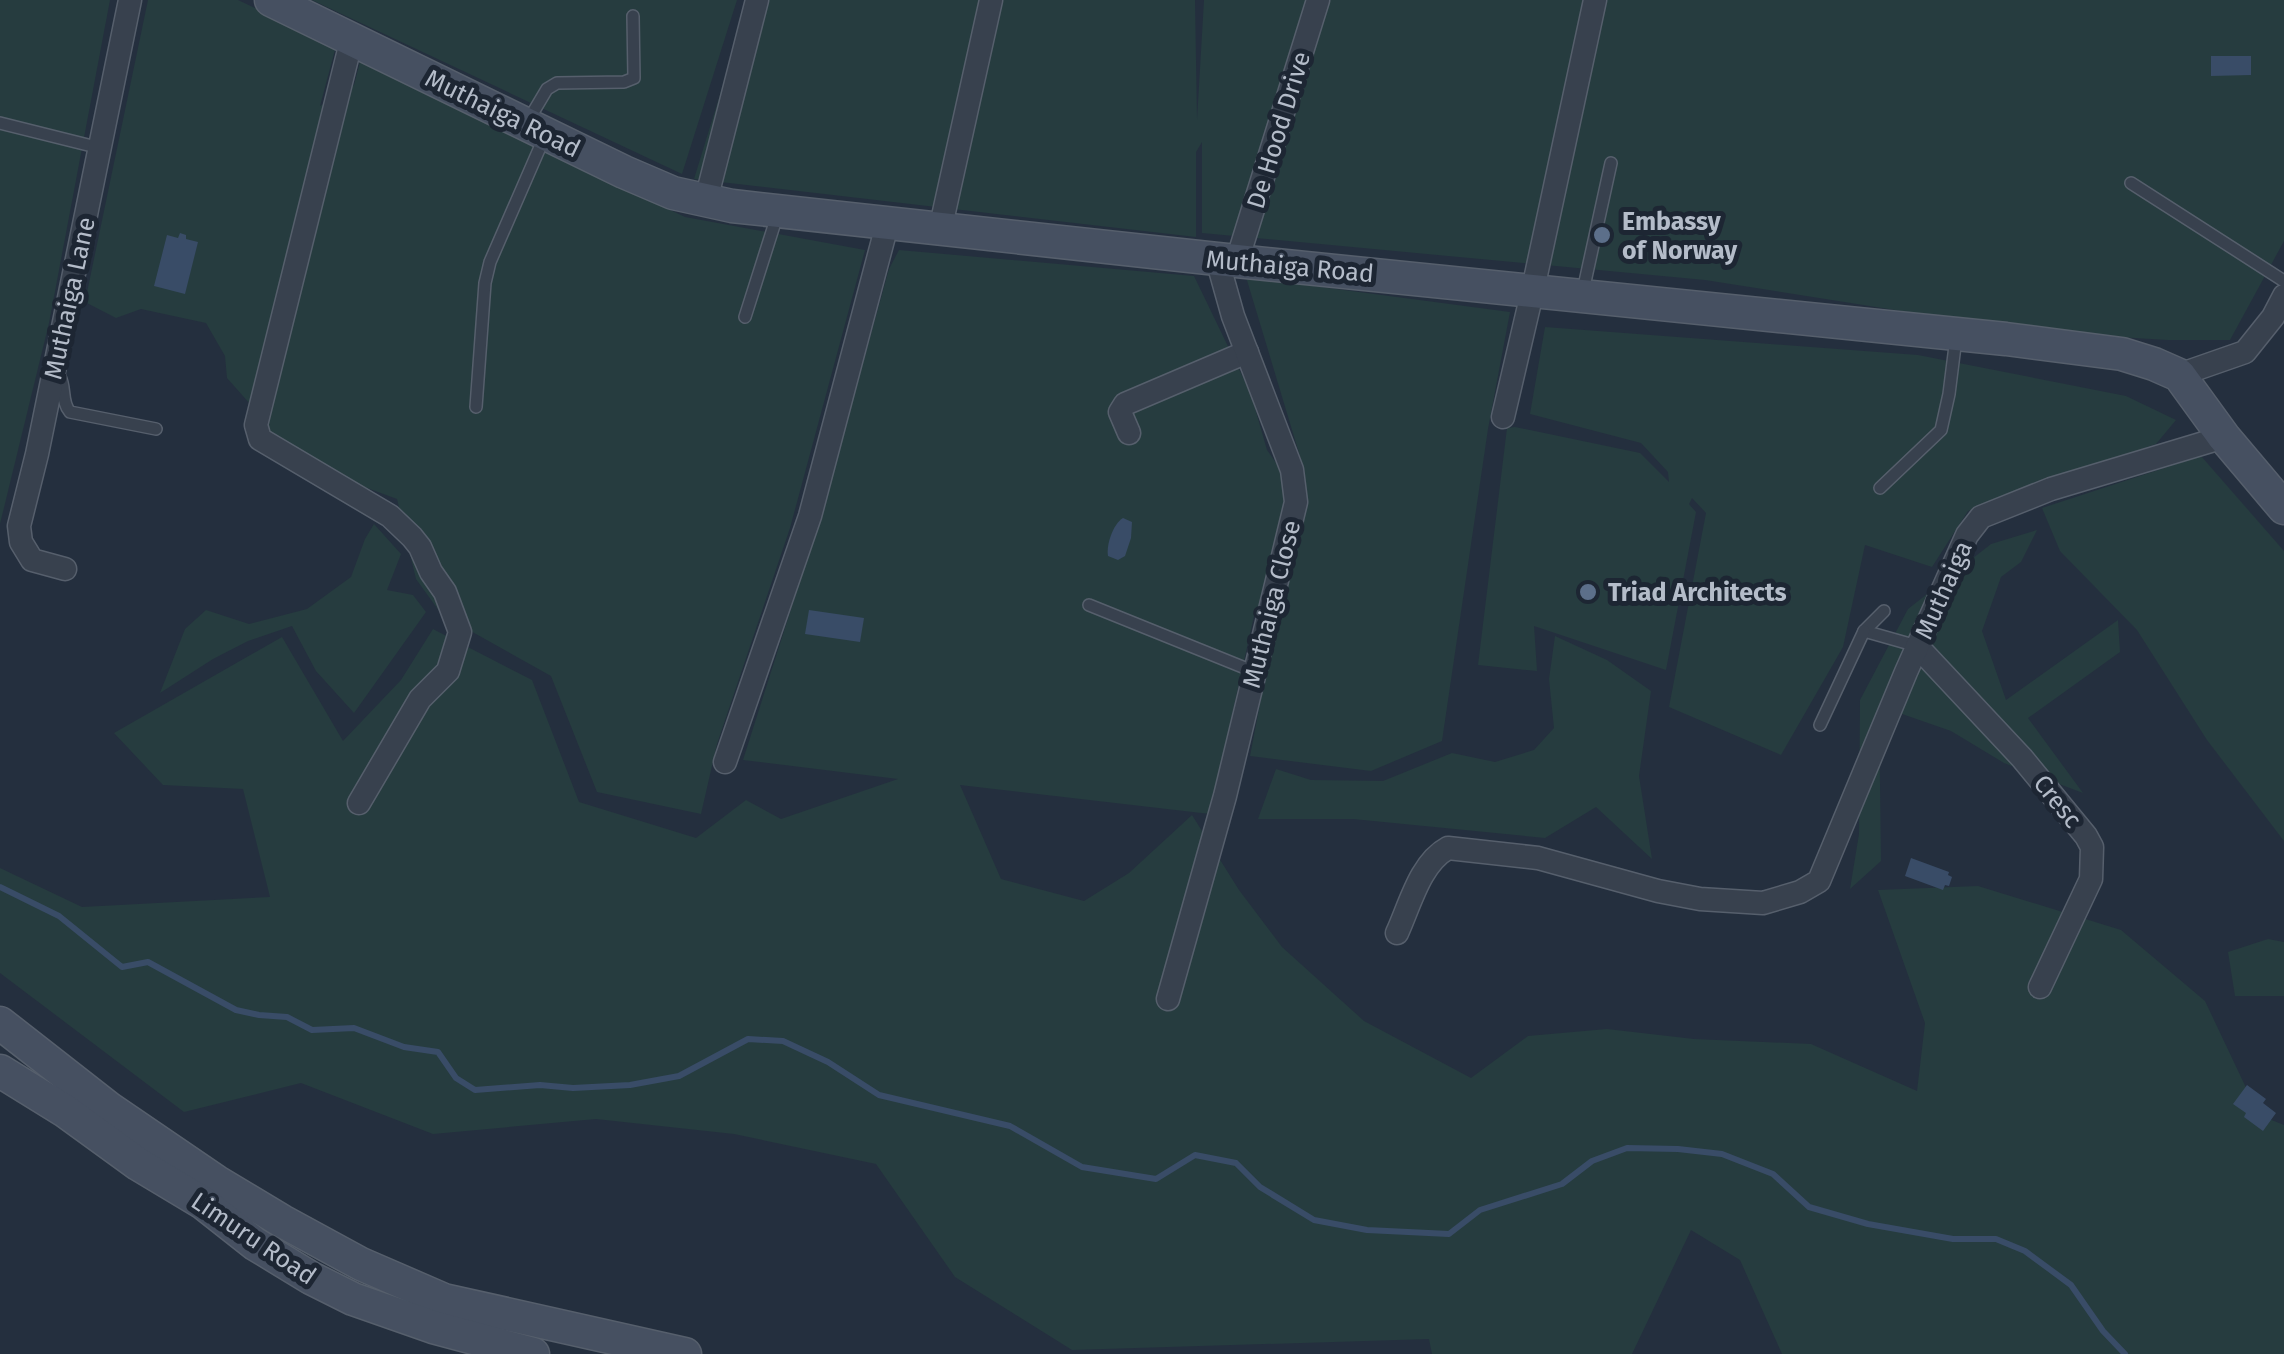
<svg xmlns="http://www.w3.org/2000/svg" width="2284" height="1354" viewBox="0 0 2284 1354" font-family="'Fira Sans',sans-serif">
	<rect width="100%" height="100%" fill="#242f3e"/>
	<!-- green -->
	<g fill="#263c3f">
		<path d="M 0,0 L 110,0 L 49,323 L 0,524 Z"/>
		<path d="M 148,0 L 238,0 L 336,46 L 320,106 L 354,85 L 360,62 L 685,217 L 865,250 L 790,528 L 717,744 L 701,814 L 597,792 L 551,676 L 442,615 L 416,579 L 397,499 L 248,444 L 257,412 L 227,378 L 225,356 L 206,323 L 141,309 L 116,318 L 85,302 Z"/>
		<path d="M 312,0 L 737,0 L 682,174 Z"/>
		<path d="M 749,0 L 1195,0 L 1197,120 L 1204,0 L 2284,0 L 2284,241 L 2230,340 L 2168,340 L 2034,332 L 1705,280 L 1202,233 L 1202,142 L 1196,152 L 1196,237 L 694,179 Z"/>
		<path d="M 899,250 L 1194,276 L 1251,394 L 1267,450 L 1300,497 L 1305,473 L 1246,277 L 1510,312 L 1488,429 L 1442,741 L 1371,771 L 1250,756 L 1275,626 L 1254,616 L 1210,814 L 960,785 L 1001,879 L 1084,901 L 1129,873 L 1192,815 L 1239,890 L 1282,947 L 1364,1021 L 1471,1078 L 1528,1036 L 1607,1029 L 1694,1039 L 1811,1044 L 1917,1091 L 1925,1023 L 1878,890 L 1978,886 L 2121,930 L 2205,1001 L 2259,1115 L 2284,1125 L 2284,1354 L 1782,1354 L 1740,1260 L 1691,1230 L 1632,1354 L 1432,1354 L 1429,1339 L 1072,1350 L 955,1277 L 876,1164 L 734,1134 L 596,1119 L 433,1134 L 301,1083 L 184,1112 L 0,973 L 0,868 L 82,907 L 270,897 L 243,789 L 163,785 L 114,733 L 282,637 L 343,741 L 401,680 L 433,629 L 532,680 L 579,802 L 696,838 L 746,800 L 781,819 L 898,779 L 743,760 L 820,518 L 889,269 Z"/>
		<path d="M 1545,327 L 1918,355 L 2126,396 L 2176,420 L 2156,444 L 1968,511 L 1932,567 L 1865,545 L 1843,647 L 1781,755 L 1669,707 L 1706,513 L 1692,498 L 1689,504 L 1696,512 L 1666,670 L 1534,626 L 1537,671 L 1478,665 L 1507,428 L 1515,427 L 1640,453 L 1669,482 L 1668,472 L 1641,443 L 1530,414 Z"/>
		<path d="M 2201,456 L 2284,551 L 2284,841 L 2207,740 L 2137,630 L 2060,551 L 2042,508 Z"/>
		<path d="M 374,524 L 401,554 L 387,590 L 413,595 L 426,612 L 354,713 L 316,671 L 292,626 L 248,641 L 213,659 L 160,693 L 185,629 L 206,610 L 249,624 L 307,609 L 351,577 L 365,539 Z"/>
		<path d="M 2037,530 L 2021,562 L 2001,577 L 1982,631 L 2006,700 L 2118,620 L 2120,652 L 2028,718 L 2083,793 L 2004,763 L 1951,731 L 1879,706 L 1881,861 L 1850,889 L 1859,834 L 1860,700 L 1908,609 L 1991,544 Z"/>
		<path d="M 1555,636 L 1607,660 L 1651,691 L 1639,776 L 1652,859 L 1596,807 L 1545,838 L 1353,819 L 1258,819 L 1276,769 L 1311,780 L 1383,781 L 1452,753 L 1495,762 L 1534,750 L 1554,728 L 1549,679 Z"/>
		<path d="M 2268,939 L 2284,942 L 2284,996 L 2235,996 L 2228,952 Z"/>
	</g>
	<!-- water -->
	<g fill="#394c67">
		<path d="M 2211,56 L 2251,56 L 2251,75 L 2211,76 Z"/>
		<path d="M 180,233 L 186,235 L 186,239 L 198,242 L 185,294 L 154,286 L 167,235 L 178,238 Z"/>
		<path d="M 1123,518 L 1132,522 L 1131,538 L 1125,556 L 1118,560 L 1108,556 C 1106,545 1113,524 1123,518 Z"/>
		<path d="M 809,610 L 864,618 L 860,642 L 805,634 Z"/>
		<path d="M 1911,858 L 1949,872 L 1948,875 L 1952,877 L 1949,886 L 1945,885 L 1943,890 L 1905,876 Z"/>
		<path d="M 2247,1085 L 2266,1099 L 2263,1103 L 2276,1113 L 2263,1131 L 2244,1117 L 2246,1113 L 2233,1104 Z"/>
	</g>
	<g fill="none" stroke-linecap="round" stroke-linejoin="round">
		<!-- stream -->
		<path stroke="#394c67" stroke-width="6" d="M 0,887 L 59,916 L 122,967 L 148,962 L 236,1010 L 259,1015 L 287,1017 L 312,1030 L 354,1028 L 404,1047 L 438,1052 L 456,1078 L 475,1090 L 540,1085 L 573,1088 L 630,1085 L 679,1076 L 748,1039 L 783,1041 L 828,1062 L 879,1095 L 1010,1126 L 1082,1167 L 1156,1179 L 1195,1155 L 1236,1163 L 1260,1187 L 1314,1220 L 1367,1230 L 1449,1234 L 1480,1210 L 1562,1184 L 1592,1161 L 1627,1148 L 1678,1149 L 1722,1154 L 1773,1174 L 1809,1207 L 1868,1224 L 1953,1239 L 1996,1239 L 2025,1251 L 2071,1285 L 2103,1331 L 2125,1354"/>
		<!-- lane casing -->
		<g stroke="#565f6c" stroke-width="14">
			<g id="lane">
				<path d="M 528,121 L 547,89 L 557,83 L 624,82 L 634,78 L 633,16"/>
				<path d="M 0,123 L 100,148"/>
				<path d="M 2131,183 L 2284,281"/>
				<path d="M 1583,291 L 1611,163"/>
				<path d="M 745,317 L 777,216"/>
				<path d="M 53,375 L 60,377 C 66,388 61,402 70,412 L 156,429"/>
				<path d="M 476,407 L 485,283 L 490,262 L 544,138"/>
				<path d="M 1880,488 L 1941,430 L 1949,394 L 1956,338"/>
				<path d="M 1089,605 L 1255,672"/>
				<path d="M 1884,611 L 1864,631 L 1917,646"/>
				<path d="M 1820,725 L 1864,631"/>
			</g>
		</g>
		<!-- street casing -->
		<g stroke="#565f6c" stroke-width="25">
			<g id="street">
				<path d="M 352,38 L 256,425 L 260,439 L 390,516 L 412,537 L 420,547 L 431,572 L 445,592 L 460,632 L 448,671 L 420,699 L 359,803"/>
				<path d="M 706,200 L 757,0"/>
				<path d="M 940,230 L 991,0"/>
				<path d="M 1237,261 L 1318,0"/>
				<path d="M 2179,375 L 2245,352 L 2273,317 L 2284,296"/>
				<path d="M 1503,417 L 1533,289 L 1595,0"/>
				<path d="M 1129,433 L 1120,412 L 1125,404 L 1247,352"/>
				<path d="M 65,569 L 32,560 L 21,542 L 19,526 L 37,454 L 130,0"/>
				<path d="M 1917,646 L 2022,758 L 2086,836 L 2092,847 L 2091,879 L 2040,987"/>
				<path d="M 725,762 L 810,516 L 887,225"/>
				<path d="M 1397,933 C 1410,905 1420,863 1448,848 L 1538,858 L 1658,891 L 1700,899 L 1763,903 L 1800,892 L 1819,881 L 1906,672 L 1967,535 L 1981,517 L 2051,489 L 2224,437"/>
				<path d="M 1168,999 L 1225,796 L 1296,502 L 1292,470 L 1233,316 L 1217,259"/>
			</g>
		</g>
		<!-- secondary casing -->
		<g stroke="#565f6c" stroke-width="35">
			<g id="secondary">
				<path d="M 271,0 L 624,172 L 673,193 L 732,206 L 1217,259 L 2006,339 L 2122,354 L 2154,364 L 2179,375 L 2224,437 L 2284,508"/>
				<path d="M 0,1023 L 110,1109 L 217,1182 L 282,1221 L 361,1264 L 444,1300 L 685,1354"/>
				<path d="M 0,1071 L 65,1111 L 138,1164 L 203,1203 L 255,1244 L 311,1278 L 353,1299 L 433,1327 L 533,1354"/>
			</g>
		</g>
		<!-- lane -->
		<use href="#lane" stroke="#38414e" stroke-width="11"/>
		<!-- street -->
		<use href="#street" stroke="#38414e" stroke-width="22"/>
		<!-- secondary -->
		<use href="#secondary" stroke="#465061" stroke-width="32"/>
	</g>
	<!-- markers -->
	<g fill="#5c6f8a" stroke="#1d2633" stroke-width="4">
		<circle cx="1602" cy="235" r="10"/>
		<circle cx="1588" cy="592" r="10"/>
	</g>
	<g text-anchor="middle" stroke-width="10" stroke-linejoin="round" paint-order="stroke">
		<!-- street labels -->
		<g font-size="25" fill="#b4bcc9" stroke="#1d2633">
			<text transform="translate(503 113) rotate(26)" y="9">Muthaiga Road</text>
			<text transform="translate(1278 130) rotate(-73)" y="9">De Hood Drive</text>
			<text transform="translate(1290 266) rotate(5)" y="9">Muthaiga Road</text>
			<text transform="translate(69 298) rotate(-78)" y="9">Muthaiga Lane</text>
			<text transform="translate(1943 590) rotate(-66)" y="9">Muthaiga</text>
			<text transform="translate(1271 604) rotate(-76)" y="9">Muthaiga Close</text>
			<text transform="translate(2058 801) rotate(51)" y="9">Cresc</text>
			<text transform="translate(254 1238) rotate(34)" y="9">Limuru Road</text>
		</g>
		<!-- poi labels -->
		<g font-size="25" font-weight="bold" fill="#b4bcc9" stroke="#1d2633" text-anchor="start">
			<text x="1622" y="230">Embassy<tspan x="1622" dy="29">of Norway</tspan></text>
			<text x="1608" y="601">Triad Architects</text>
		</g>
	</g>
</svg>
